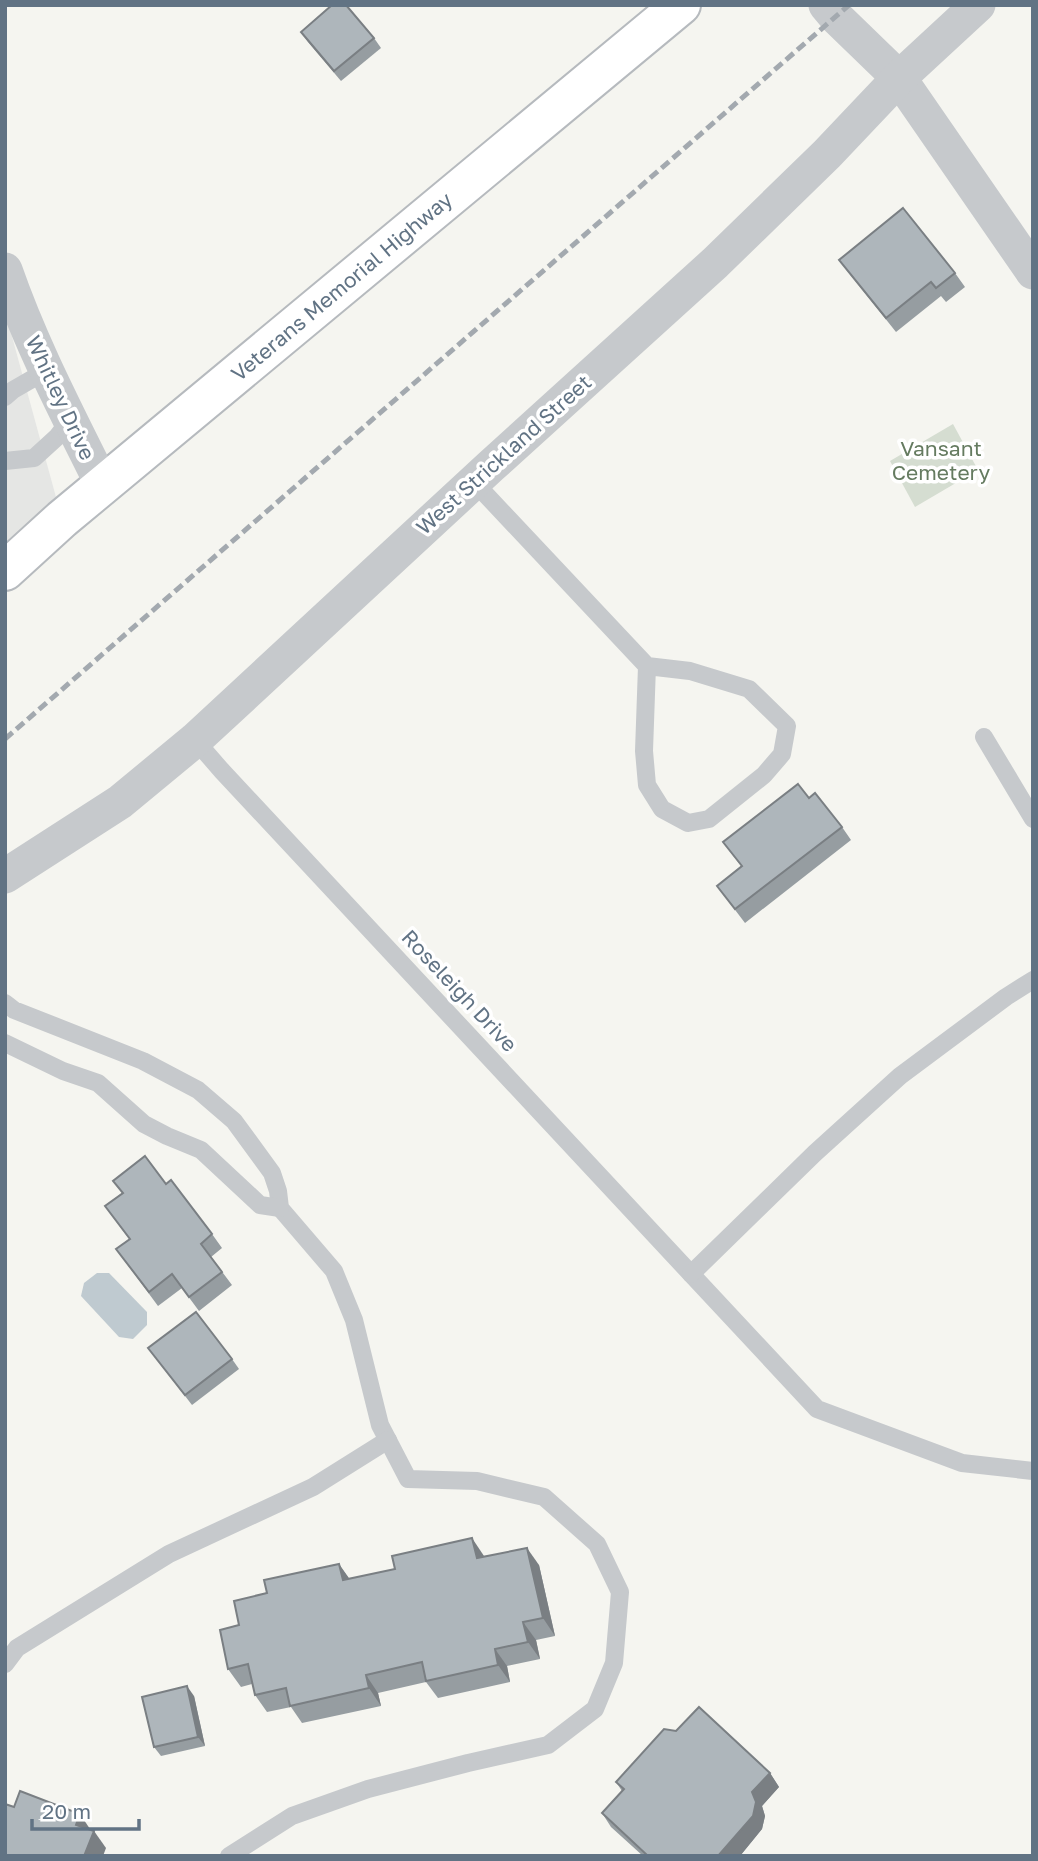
<svg xmlns="http://www.w3.org/2000/svg" width="1038" height="1861" viewBox="0 0 1038 1861" font-family="'Golos Text',sans-serif">
	<rect width="100%" height="100%" fill="#f5f5f0"/>
	<!-- built -->
	<path fill="#e5e6e4" d="M 5,311 L 62,519 L 5,571 Z"/>
	<!-- green -->
	<path fill="#d5ddd1" d="M 953,424 L 978,470 L 915,507 L 890,461 Z"/>
	<!-- water -->
	<path fill="#bfcad0" d="M 97,1273 L 109,1273 L 147,1312 L 147,1325 L 133,1339 L 119,1337 L 81,1296 L 84,1283 Z"/>
	<g fill="none" stroke-linecap="round" stroke-linejoin="round">
		<!-- primary casing -->
		<g stroke="#b6babe" stroke-width="42">
			<path id="primary" d="M 5,571 L 62,519 L 681,5"/>
		</g>
		<!-- lane -->
		<g stroke="#c6c9cc" stroke-width="18">
			<path d="M 5,397 L 13,390 L 46,371"/>
			<path d="M 5,461 L 34,458 L 57,437 L 70,420"/>
			<path d="M 474,482 L 647,666 L 690,671 L 749,689 L 787,726 L 782,754 L 764,775 L 709,819 L 688,823 L 662,809 L 647,785 L 644,751 L 647,666"/>
			<path d="M 984,737 L 1033,819"/>
			<path d="M 195,740 L 222,771 L 817,1409 L 962,1463 L 1033,1471"/>
			<path d="M 5,1003 L 14,1010 L 143,1061 L 198,1090 L 234,1121 L 272,1173 L 278,1191 L 280,1208 L 334,1271 L 354,1320 L 380,1425 L 408,1479 L 477,1481 L 544,1497 L 597,1544 L 620,1592 L 614,1663 L 595,1709 L 548,1745 L 468,1763 L 368,1789 L 292,1816 L 229,1856"/>
			<path d="M 5,1043 L 63,1071 L 98,1083 L 144,1124 L 167,1136 L 201,1150 L 260,1205 L 280,1208"/>
			<path d="M 691,1274 L 815,1153 L 900,1076 L 1006,997 L 1033,980"/>
			<path d="M 5,1664 L 17,1648 L 169,1554 L 313,1487 L 388,1440"/>
		</g>
		<!-- street -->
		<g stroke="#c6c9cc" stroke-width="35">
			<path d="M 826,5 L 836,17 L 899,78 L 1033,272"/>
			<path d="M 5,270 C 31,345 68,415 103,486"/>
			<path d="M 5,876 L 120,802 L 195,740 L 491,466 L 715,263 L 827,154 L 899,78 L 978,5"/>
		</g>
		<!-- primary -->
		<use href="#primary" stroke="#fff" stroke-width="38"/>
		<!-- rail -->
		<path stroke="#a3a9af" stroke-width="5" stroke-dasharray="10 5" stroke-linecap="butt" d="M 5,739 L 849,5"/>
	</g>
	<!-- wall -->
	<g fill="#969da1">
		<path d="M 301,32 L 374,38 L 381,48 L 341,81 L 308,42 Z"/>
		<path d="M 839,260 L 955,273 L 965,287 L 946,302 L 941,296 L 896,332 L 849,273 Z"/>
		<path d="M 809,798 L 842,827 L 851,840 L 745,923 L 717,886 L 741,866 L 723,842 Z"/>
		<path d="M 113,1181 L 166,1184 L 212,1234 L 222,1248 L 211,1257 L 232,1285 L 199,1311 L 182,1288 L 158,1306 L 116,1249 L 129,1239 L 105,1206 L 122,1193 Z"/>
		<path d="M 148,1348 L 232,1359 L 239,1369 L 192,1405 Z"/>
		<path d="M 485,1557 L 539,1565 L 555,1636 L 536,1640 L 540,1659 L 507,1666 L 510,1682 L 438,1698 L 426,1682 L 378,1693 L 381,1706 L 302,1723 L 291,1707 L 267,1712 L 255,1695 L 252,1684 L 241,1687 L 228,1669 L 239,1625 L 267,1593 L 339,1564 L 349,1579 Z"/>
		<path d="M 194,1696 L 205,1746 L 161,1756 L 154,1747 Z"/>
		<path d="M 770,1773 L 779,1787 L 762,1806 L 765,1816 L 762,1829 L 740,1856 L 643,1856 L 611,1827 L 602,1813 L 622,1791 L 616,1782 Z"/>
	</g>
	<!-- shaded-wall -->
	<g fill="#7a7f83">
		<path d="M 472,1538 L 484,1556 L 489,1576 L 477,1558 Z"/>
		<path d="M 527,1548 L 539,1565 L 555,1636 L 543,1618 Z"/>
		<path d="M 339,1564 L 351,1581 L 343,1580 Z"/>
		<path d="M 523,1622 L 536,1640 L 540,1659 L 528,1642 Z"/>
		<path d="M 495,1649 L 507,1666 L 510,1682 L 498,1665 Z"/>
		<path d="M 366,1675 L 378,1693 L 381,1706 L 369,1688 Z"/>
		<path d="M 187,1686 L 194,1696 L 205,1746 L 198,1737 Z"/>
		<path d="M 770,1773 L 779,1787 L 762,1806 L 765,1816 L 762,1829 L 740,1856 L 718,1856 L 752,1792 Z"/>
		<path d="M 80,1814 L 92,1832 L 76,1825 Z"/>
		<path d="M 94,1831 L 106,1848 L 103,1856 L 84,1856 Z"/>
	</g>
	<!-- building -->
	<g fill="#aeb6bb" stroke="#7a7f83" stroke-width="2">
		<path d="M 332,5 L 346,5 L 374,38 L 334,71 L 301,32 Z"/>
		<path d="M 903,208 L 955,273 L 936,288 L 931,282 L 886,318 L 839,260 Z"/>
		<path d="M 798,784 L 809,798 L 815,793 L 842,827 L 735,909 L 717,886 L 742,866 L 723,842 Z"/>
		<path d="M 145,1156 L 166,1184 L 171,1180 L 212,1234 L 201,1244 L 222,1272 L 189,1297 L 172,1274 L 149,1292 L 116,1249 L 130,1239 L 105,1206 L 123,1193 L 113,1181 Z"/>
		<path d="M 196,1312 L 232,1359 L 185,1395 L 148,1348 Z"/>
		<path d="M 472,1538 L 477,1558 L 527,1548 L 543,1618 L 523,1622 L 528,1642 L 495,1649 L 498,1665 L 426,1681 L 422,1662 L 366,1675 L 369,1688 L 290,1706 L 286,1688 L 255,1695 L 248,1664 L 228,1669 L 220,1630 L 239,1625 L 234,1601 L 267,1593 L 264,1580 L 339,1564 L 343,1580 L 395,1569 L 392,1556 Z"/>
		<path d="M 187,1686 L 198,1737 L 154,1747 L 142,1697 Z"/>
		<path d="M 699,1707 L 770,1773 L 752,1792 L 756,1802 L 753,1816 L 718,1856 L 648,1856 L 602,1813 L 624,1789 L 616,1782 L 664,1729 L 676,1731 Z"/>
		<path d="M 20,1791 L 80,1814 L 76,1825 L 94,1831 L 84,1856 L 5,1856 L 5,1804 L 14,1807 Z"/>
	</g>
	<g text-anchor="middle" stroke-width="7" stroke-linejoin="round" paint-order="stroke">
		<!-- street labels -->
		<g font-size="21" fill="#617384" stroke="#fff">
			<text transform="translate(342 287) rotate(-40)" y="7">Veterans Memorial Highway</text>
			<text transform="translate(60 398) rotate(65)" y="7">Whitley Drive</text>
			<text transform="translate(504 455) rotate(-42)" y="7">West Strickland Street</text>
			<text transform="translate(459 991) rotate(47)" y="7">Roseleigh Drive</text>
		</g>
		<!-- park labels -->
		<g font-size="21" fill="#657b60" stroke="#fff">
			<text x="941" y="456">Vansant<tspan x="941" dy="24">Cemetery</tspan></text>
		</g>
	</g>
	<!-- border -->
	<rect width="1038" height="1861" fill="none" stroke="#617384" stroke-width="14"/>
	<!-- scale -->
	<path d="M32 1819v10h107v-10" fill="none" stroke="#617384" stroke-width="3.5"/>
	<text x="42" y="1819" font-size="21" fill="#617384" stroke="#ffffff" stroke-width="5" paint-order="stroke">20 m</text>
</svg>
